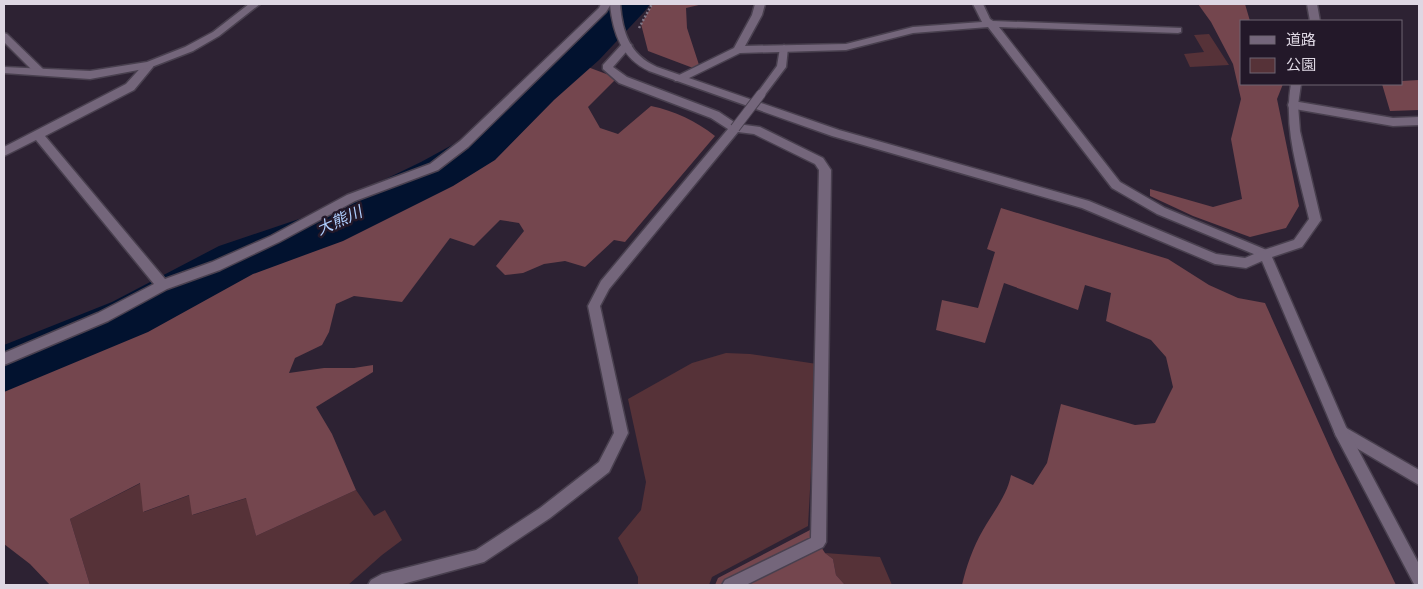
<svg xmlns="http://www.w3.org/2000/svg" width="1423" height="589" viewBox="0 0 1423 589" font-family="'Roboto Condensed','Noto Sans JP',sans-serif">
	<rect width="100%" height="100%" fill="#2d2233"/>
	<!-- green -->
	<g fill="#563238">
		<path d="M 1209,34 L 1229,65 L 1190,67 L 1184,54 L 1204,52 L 1194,35 Z"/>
		<path d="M 726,353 L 750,354 L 817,364 L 808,526 L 712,577 L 709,585 L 638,585 L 638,577 L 618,538 L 641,510 L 646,482 L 628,399 L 692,363 Z"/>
		<path d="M 141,483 L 144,512 L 190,495 L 193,515 L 247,498 L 256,536 L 356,490 L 374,516 L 385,510 L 402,540 L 382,555 L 348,585 L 90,585 L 70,519 Z"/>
		<path d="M 825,553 L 880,557 L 892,585 L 845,585 L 836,575 L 833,559 Z"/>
	</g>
	<!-- forest -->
	<g fill="#74464e">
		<path d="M 653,4 L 703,4 L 686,8 L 687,28 L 701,71 L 648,51 L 641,24 Z"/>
		<path d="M 1198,4 L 1245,4 L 1250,21 L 1242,21 L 1242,84 L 1283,84 L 1277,99 L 1299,206 L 1286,228 L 1250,237 L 1193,216 L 1150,196 L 1150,189 L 1213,207 L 1242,199 L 1231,139 L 1241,99 L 1233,64 L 1211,22 Z"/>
		<path d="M 577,63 L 617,78 L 588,107 L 600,128 L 618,134 L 651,106 C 675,111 696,121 715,136 L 625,242 L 614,240 L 585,267 L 565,261 L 544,264 L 523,273 L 505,275 L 496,266 L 524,231 L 519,223 L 500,220 L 474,246 L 450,238 L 402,302 L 354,296 L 336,304 L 329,332 L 322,345 L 295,358 L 289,373 L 324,368 L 354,368 L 373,365 L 373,372 L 316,407 L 332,434 L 356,490 L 256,536 L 246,498 L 192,515 L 189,495 L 143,512 L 140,483 L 70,519 L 90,585 L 50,585 L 30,564 L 4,544 L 4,362 L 125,313 L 234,257 L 329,221 L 435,171 L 477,146 L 512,111 L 545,91 Z"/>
		<path d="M 1419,80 L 1419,110 L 1390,111 L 1382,84 L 1402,84 L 1402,81 Z"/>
		<path d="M 1001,208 L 1168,259 L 1209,285 L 1238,298 L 1265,303 L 1335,459 L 1396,585 L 962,585 C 966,567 973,547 983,530 C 993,512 1007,496 1011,475 L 1033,485 L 1047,463 L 1061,404 L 1135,425 L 1155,423 L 1173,387 L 1166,357 L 1151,340 L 1106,321 L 1111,293 L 1085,285 L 1078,310 L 1004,283 L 985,343 L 936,330 L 942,300 L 978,308 L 995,252 L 987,249 Z"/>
		<path d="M 810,530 L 825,553 L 833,559 L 836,575 L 845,585 L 715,585 L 718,578 Z"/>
	</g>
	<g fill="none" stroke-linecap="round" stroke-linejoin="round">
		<!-- river -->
		<path fill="#02122f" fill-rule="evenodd" d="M 610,4 L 650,4 L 644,12 L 599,60 L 554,100 L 495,160 L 453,186 L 343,241 L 253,274 L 148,332 L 4,392 L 4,345 L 112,302 L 219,246 L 311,215 L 421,162 L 465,138 L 526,80 L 571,42 Z"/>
		<!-- service casing -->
		<g stroke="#49404f" stroke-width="3">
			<path id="service" d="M 784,45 L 788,48 L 786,67 L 764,96 L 758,96 L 758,92 L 777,66 L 780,48 Z"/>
		</g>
		<!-- minor casing -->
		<g stroke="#49404f" stroke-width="3">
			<g id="minor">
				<path d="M 601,4 L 611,4 L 606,12 L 468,147 L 438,170 L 355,201 L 279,242 L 220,270 L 167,289 L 108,321 L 4,365 L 4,353 L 98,313 L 154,284 L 36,140 L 4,156 L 4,147 L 126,84 L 145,63 L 153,63 L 153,67 L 134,90 L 45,136 L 165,279 L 212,262 L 271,236 L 347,195 L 430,164 L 460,141 L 599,8 Z"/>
				<path d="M 755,4 L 765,4 L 762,15 L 745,46 L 846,44 L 913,27 L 982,22 L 973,4 L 983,4 L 990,19 L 993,21 L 1181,28 L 1181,32 L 1178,33 L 999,27 L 1120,182 L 1165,208 L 1269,251 L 1271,254 L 1269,257 L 1261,257 L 1157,214 L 1112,188 L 988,27 L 913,33 L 846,50 L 740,53 L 683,81 L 675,81 L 674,79 L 675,77 L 734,48 L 752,15 Z"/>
				<path d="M 4,33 L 7,34 L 44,70 L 44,74 L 36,74 L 4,42 Z"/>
				<path d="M 627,42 L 632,45 L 613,67 L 627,77 L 719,112 L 737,124 L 760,127 L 823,158 L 831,170 L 826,542 L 823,547 L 746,585 L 722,585 L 725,580 L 811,538 L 819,170 L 815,164 L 754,134 L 738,132 L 609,289 L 600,306 L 628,433 L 609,472 L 550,518 L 484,562 L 399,585 L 368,585 L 371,580 L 382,574 L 476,550 L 540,508 L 599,462 L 614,433 L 588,306 L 601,281 L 728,129 L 711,118 L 619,83 L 603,69 L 603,65 L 623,43 Z"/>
				<path d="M 1293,101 L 1393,118 L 1419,117 L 1419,125 L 1393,126 L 1289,108 L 1288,105 L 1289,102 Z"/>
				<path d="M 1341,425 L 1419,470 L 1419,485 L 1336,436 L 1334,431 L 1336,426 Z"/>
			</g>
		</g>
		<!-- tertiary casing -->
		<g stroke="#49404f" stroke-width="3">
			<g id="tertiary">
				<path d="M 249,4 L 260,4 L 219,36 L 193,51 L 149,68 L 90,79 L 4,73 L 4,67 L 90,71 L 147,62 L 185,47 L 213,32 Z"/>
				<path d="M 610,4 L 620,4 C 622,32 630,55 657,67 L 839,130 L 1089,201 L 1216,254 L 1245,258 L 1261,251 L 1294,240 L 1309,219 C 1299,175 1283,129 1291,84 L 1301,84 L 1298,105 L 1300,131 L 1321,220 L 1302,247 L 1272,257 L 1346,427 L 1419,564 L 1419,585 L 1414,584 L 1336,436 L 1262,261 L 1246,268 L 1215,264 L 1082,208 L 832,136 L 649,71 C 622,59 613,33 610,4 Z"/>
				<path d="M 1307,4 L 1317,4 L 1320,21 L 1310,21 Z"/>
			</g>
		</g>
		<!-- path -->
		<path stroke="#827887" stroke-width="2.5" stroke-dasharray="2 2" stroke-linecap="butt" d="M 639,28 L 652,4"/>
		<!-- service -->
		<use href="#service" fill="#74667b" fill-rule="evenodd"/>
		<!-- minor -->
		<use href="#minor" fill="#74667b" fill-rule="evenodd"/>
		<!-- tertiary -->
		<use href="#tertiary" fill="#74667b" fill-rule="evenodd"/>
		<!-- service-bridge casing -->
		<g stroke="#49404f" stroke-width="11" stroke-linecap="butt">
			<path id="service-bridge" d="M 735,128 L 761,94"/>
		</g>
		<!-- service-bridge -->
		<use href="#service-bridge" stroke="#74667b" stroke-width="9"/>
	</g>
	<g text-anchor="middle" stroke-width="5" stroke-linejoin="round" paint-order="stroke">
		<!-- water labels -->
		<g font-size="16" font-style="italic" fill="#afcefe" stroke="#231829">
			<text transform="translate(339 220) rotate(-24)" y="6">大熊川</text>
		</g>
	</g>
	<!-- border -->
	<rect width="1423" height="589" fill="none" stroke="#ded7e3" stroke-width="10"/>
	<!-- legend -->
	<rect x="1240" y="20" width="162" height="65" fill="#231829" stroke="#6e6473"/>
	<rect x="1250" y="36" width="25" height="8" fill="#74667b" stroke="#6e6473"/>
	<text x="1286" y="45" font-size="15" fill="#ded7e3">道路</text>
	<rect x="1250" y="58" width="25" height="15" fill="#563238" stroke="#6e6473"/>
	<text x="1286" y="70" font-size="15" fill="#ded7e3">公園</text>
</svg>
